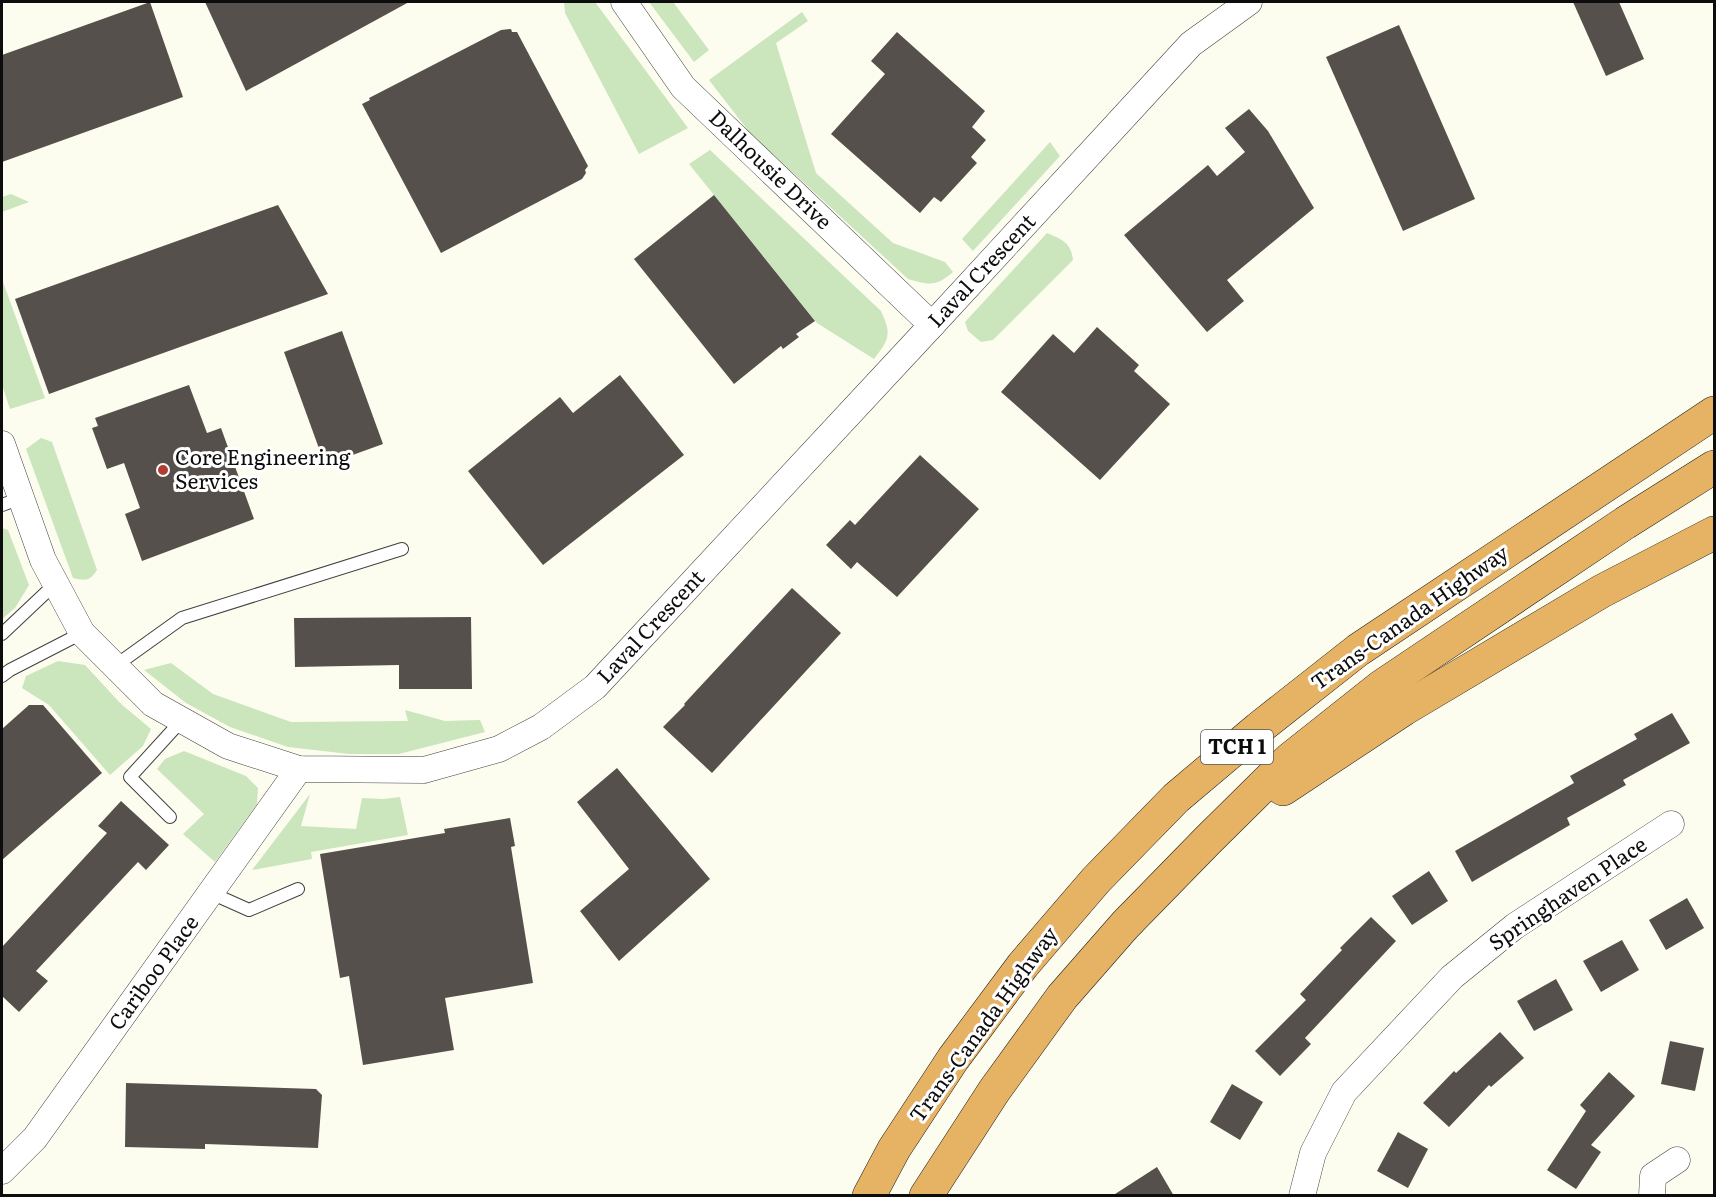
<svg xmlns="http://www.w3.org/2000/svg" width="1716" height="1197" viewBox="0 0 1716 1197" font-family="Literata,serif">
	<rect width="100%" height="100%" fill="#fdfdef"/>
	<!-- green -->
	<g fill="#cbe5bc">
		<path d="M 564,2 L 595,2 L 688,128 L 639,154 L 565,13 Z"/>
		<path d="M 649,2 L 673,2 L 709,50 L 694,62 Z"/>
		<path d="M 802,12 L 808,21 L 776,43 L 816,173 L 893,243 L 945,262 L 953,272 C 936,287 929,285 908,279 L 750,133 L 709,80 Z"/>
		<path d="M 1050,142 L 1060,156 L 973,251 L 962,239 Z"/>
		<path d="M 710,150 L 881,311 C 892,335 889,339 874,359 L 817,323 L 689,164 Z"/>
		<path d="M 11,194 L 29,202 L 2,212 L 2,197 Z"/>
		<path d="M 1047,233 C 1061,239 1071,242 1073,260 L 993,340 L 981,342 L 968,331 L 965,322 Z"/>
		<path d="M 2,282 L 3,282 L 45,398 L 10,409 L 2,385 Z"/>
		<path d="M 41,438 L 52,442 L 97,570 C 90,581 86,581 73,578 L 26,449 Z"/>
		<path d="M 2,528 L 8,530 L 29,585 L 15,608 L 2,619 Z"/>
		<path d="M 58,661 L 85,665 L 121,704 L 151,729 L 143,746 L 110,775 L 49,705 L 22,688 L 26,676 Z"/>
		<path d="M 171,663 L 213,694 L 291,722 L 408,721 L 405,710 L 445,721 L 480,720 L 485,732 L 399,754 L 349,754 L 288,747 L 230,727 L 186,703 L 144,670 Z"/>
		<path d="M 184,751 L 246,776 L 258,788 L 257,804 L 215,862 L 183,834 L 204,814 L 157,769 L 165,759 Z"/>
		<path d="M 310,794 L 301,826 L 356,829 L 362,798 L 383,799 L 400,797 L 408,835 L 311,852 L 312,859 L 252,870 Z"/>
	</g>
	<!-- building -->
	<g fill="#55504b">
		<path d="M 150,2 L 183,97 L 2,162 L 2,55 Z"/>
		<path d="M 205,2 L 409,2 L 246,91 Z"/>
		<path d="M 1573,2 L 1619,2 L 1644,59 L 1606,76 Z"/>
		<path d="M 1399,25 L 1475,199 L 1403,231 L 1326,57 Z"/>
		<path d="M 511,29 L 512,32 L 517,32 L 588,166 L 585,170 L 586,173 L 582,179 L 441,253 L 362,104 L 370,100 L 369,98 L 501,30 Z"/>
		<path d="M 897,32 L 985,111 L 972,127 L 986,140 L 971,157 L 977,163 L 941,202 L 934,197 L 920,213 L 831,134 L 885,74 L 871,61 Z"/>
		<path d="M 1249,109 L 1268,131 L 1314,208 L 1227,280 L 1244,301 L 1207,332 L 1124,235 L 1208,165 L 1217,176 L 1245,152 L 1225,128 Z"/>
		<path d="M 714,195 L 815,321 L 796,334 L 799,337 L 783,349 L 781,346 L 734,384 L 634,259 Z"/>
		<path d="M 278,205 L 328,294 L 49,394 L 15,299 Z"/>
		<path d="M 1097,327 L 1139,365 L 1134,371 L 1170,404 L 1100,480 L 1001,392 L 1053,334 L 1074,353 Z"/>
		<path d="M 342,331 L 383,444 L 325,465 L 284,352 Z"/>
		<path d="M 620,375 L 684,455 L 543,565 L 468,471 L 560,397 L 573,413 Z"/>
		<path d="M 189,385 L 207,433 L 221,428 L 254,519 L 142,561 L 125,514 L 140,508 L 124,463 L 107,469 L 92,428 L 98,426 L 95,418 Z"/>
		<path d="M 920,455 L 979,509 L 897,597 L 857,562 L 851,569 L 826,545 L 850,520 L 855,525 Z"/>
		<path d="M 792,588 L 841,633 L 712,773 L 663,727 L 685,705 L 684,704 L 695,692 Z"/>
		<path d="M 471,617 L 472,689 L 399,689 L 399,665 L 295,667 L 294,618 Z"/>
		<path d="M 29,705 L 43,705 L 102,773 L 2,860 L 2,729 Z"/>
		<path d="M 1672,713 L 1690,743 L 1623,780 L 1626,785 L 1567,818 L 1570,825 L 1472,882 L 1455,851 L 1574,783 L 1570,776 L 1637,739 L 1634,734 Z"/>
		<path d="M 617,768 L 710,879 L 619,961 L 580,911 L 629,869 L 577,802 Z"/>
		<path d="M 121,801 L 169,845 L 146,870 L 138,862 L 36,971 L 48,981 L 19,1012 L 2,996 L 2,947 L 107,833 L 98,826 Z"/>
		<path d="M 510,818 L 515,846 L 511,847 L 533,983 L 445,998 L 454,1050 L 363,1065 L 349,976 L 340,978 L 320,854 L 445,833 L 444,829 Z"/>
		<path d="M 1429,871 L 1448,901 L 1412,925 L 1392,896 Z"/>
		<path d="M 1687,898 L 1704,928 L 1666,950 L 1649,920 Z"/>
		<path d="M 1371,917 L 1396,941 L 1305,1038 L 1311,1044 L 1280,1076 L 1255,1051 L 1306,1000 L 1300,994 L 1342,950 L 1340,948 Z"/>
		<path d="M 1622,940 L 1639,970 L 1601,992 L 1583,961 Z"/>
		<path d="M 1556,979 L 1573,1010 L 1534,1031 L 1517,1001 Z"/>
		<path d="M 1500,1032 L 1524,1058 L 1491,1087 L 1489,1085 L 1449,1127 L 1423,1103 L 1454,1071 L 1456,1073 Z"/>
		<path d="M 1670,1041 L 1704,1048 L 1695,1091 L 1661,1084 Z"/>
		<path d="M 1609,1072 L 1635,1096 L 1591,1145 L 1601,1152 L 1576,1189 L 1547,1170 L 1586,1111 L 1580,1105 Z"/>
		<path d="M 126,1083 L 316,1089 L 322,1095 L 318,1148 L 205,1144 L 205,1149 L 125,1147 Z"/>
		<path d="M 1232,1084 L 1263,1102 L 1240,1140 L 1210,1122 Z"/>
		<path d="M 1398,1132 L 1428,1149 L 1408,1188 L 1377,1171 Z"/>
		<path d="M 1157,1167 L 1174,1196 L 1112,1196 Z"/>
	</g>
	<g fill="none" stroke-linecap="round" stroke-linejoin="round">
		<!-- lane casing -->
		<g stroke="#404040" stroke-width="14">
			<g id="lane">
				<path d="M 2,505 L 21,498"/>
				<path d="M 2,634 L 56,583"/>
				<path d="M 115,666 L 182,618 L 402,549"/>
				<path d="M 2,676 L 10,670 L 82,633"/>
				<path d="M 170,817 L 130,777 L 182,720"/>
				<path d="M 211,893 L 249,910 L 298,889"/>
			</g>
		</g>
		<!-- street casing -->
		<g stroke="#404040" stroke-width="27">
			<g id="street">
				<path d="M 624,2 L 683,87 L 932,325"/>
				<path d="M 2,444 L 43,560 L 82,633 L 153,704 L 228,746 L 299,769 L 424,770 L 499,749 L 541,727 L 595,687 L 932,325 L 1191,44 L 1249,2"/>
				<path d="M 2,1171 L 35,1138 L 299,769"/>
				<path d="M 1302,1196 L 1313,1153 L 1344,1092 L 1452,977 L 1515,926 L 1671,824"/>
				<path d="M 1652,1196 L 1653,1176 L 1677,1160"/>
			</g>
		</g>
		<!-- highway casing -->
		<g stroke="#1e1e1e" stroke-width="34">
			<g id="highway">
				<path d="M 1283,789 L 1404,709 L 1602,591 L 1714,533"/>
				<path d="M 869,1196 L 894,1149 L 953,1059 L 1023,965 L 1096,880 L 1176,798 L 1259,728 L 1358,650 L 1714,413"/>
				<path d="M 926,1196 L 994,1091 L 1062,997 L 1125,925 L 1208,840 L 1290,759 L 1382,686 L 1625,523 L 1714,467"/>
			</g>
		</g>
		<!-- lane -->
		<use href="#lane" stroke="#fff" stroke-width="12"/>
		<!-- street -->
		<use href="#street" stroke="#fff" stroke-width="26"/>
		<!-- highway -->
		<use href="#highway" stroke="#e6b264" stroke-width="33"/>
	</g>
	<!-- markers -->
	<circle fill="#b03e32" stroke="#fff" stroke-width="2" cx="163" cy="470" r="6"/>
	<g text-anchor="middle" stroke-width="6" stroke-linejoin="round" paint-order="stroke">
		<!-- shield labels -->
		<rect fill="#fff" stroke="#565656" stroke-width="1.5" x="1201" y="730" width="72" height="34" rx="4.5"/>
		<g font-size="20" font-weight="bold" fill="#0d0d0d">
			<text x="1237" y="754">TCH 1</text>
		</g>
		<!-- street labels -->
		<g font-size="21" fill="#0d0d0d" stroke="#fff">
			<text transform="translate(770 170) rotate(44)" y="7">Dalhousie Drive</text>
			<text transform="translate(982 271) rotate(-47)" y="7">Laval Crescent</text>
			<text transform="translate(1410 618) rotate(-35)" y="7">Trans-Canada Highway</text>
			<text transform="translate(651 627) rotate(-47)" y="7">Laval Crescent</text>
			<text transform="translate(1568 894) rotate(-34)" y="7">Springhaven Place</text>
			<text transform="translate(154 973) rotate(-54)" y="7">Cariboo Place</text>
			<text transform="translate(984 1025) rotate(-54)" y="7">Trans-Canada Highway</text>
		</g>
		<!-- poi labels -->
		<g font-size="21" fill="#0d0d0d" stroke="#fff" text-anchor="start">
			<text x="175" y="465">Core Engineering<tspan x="175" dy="24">Services</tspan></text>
		</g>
	</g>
	<!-- border -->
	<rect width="1716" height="1197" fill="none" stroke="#0d0d0d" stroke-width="6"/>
</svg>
